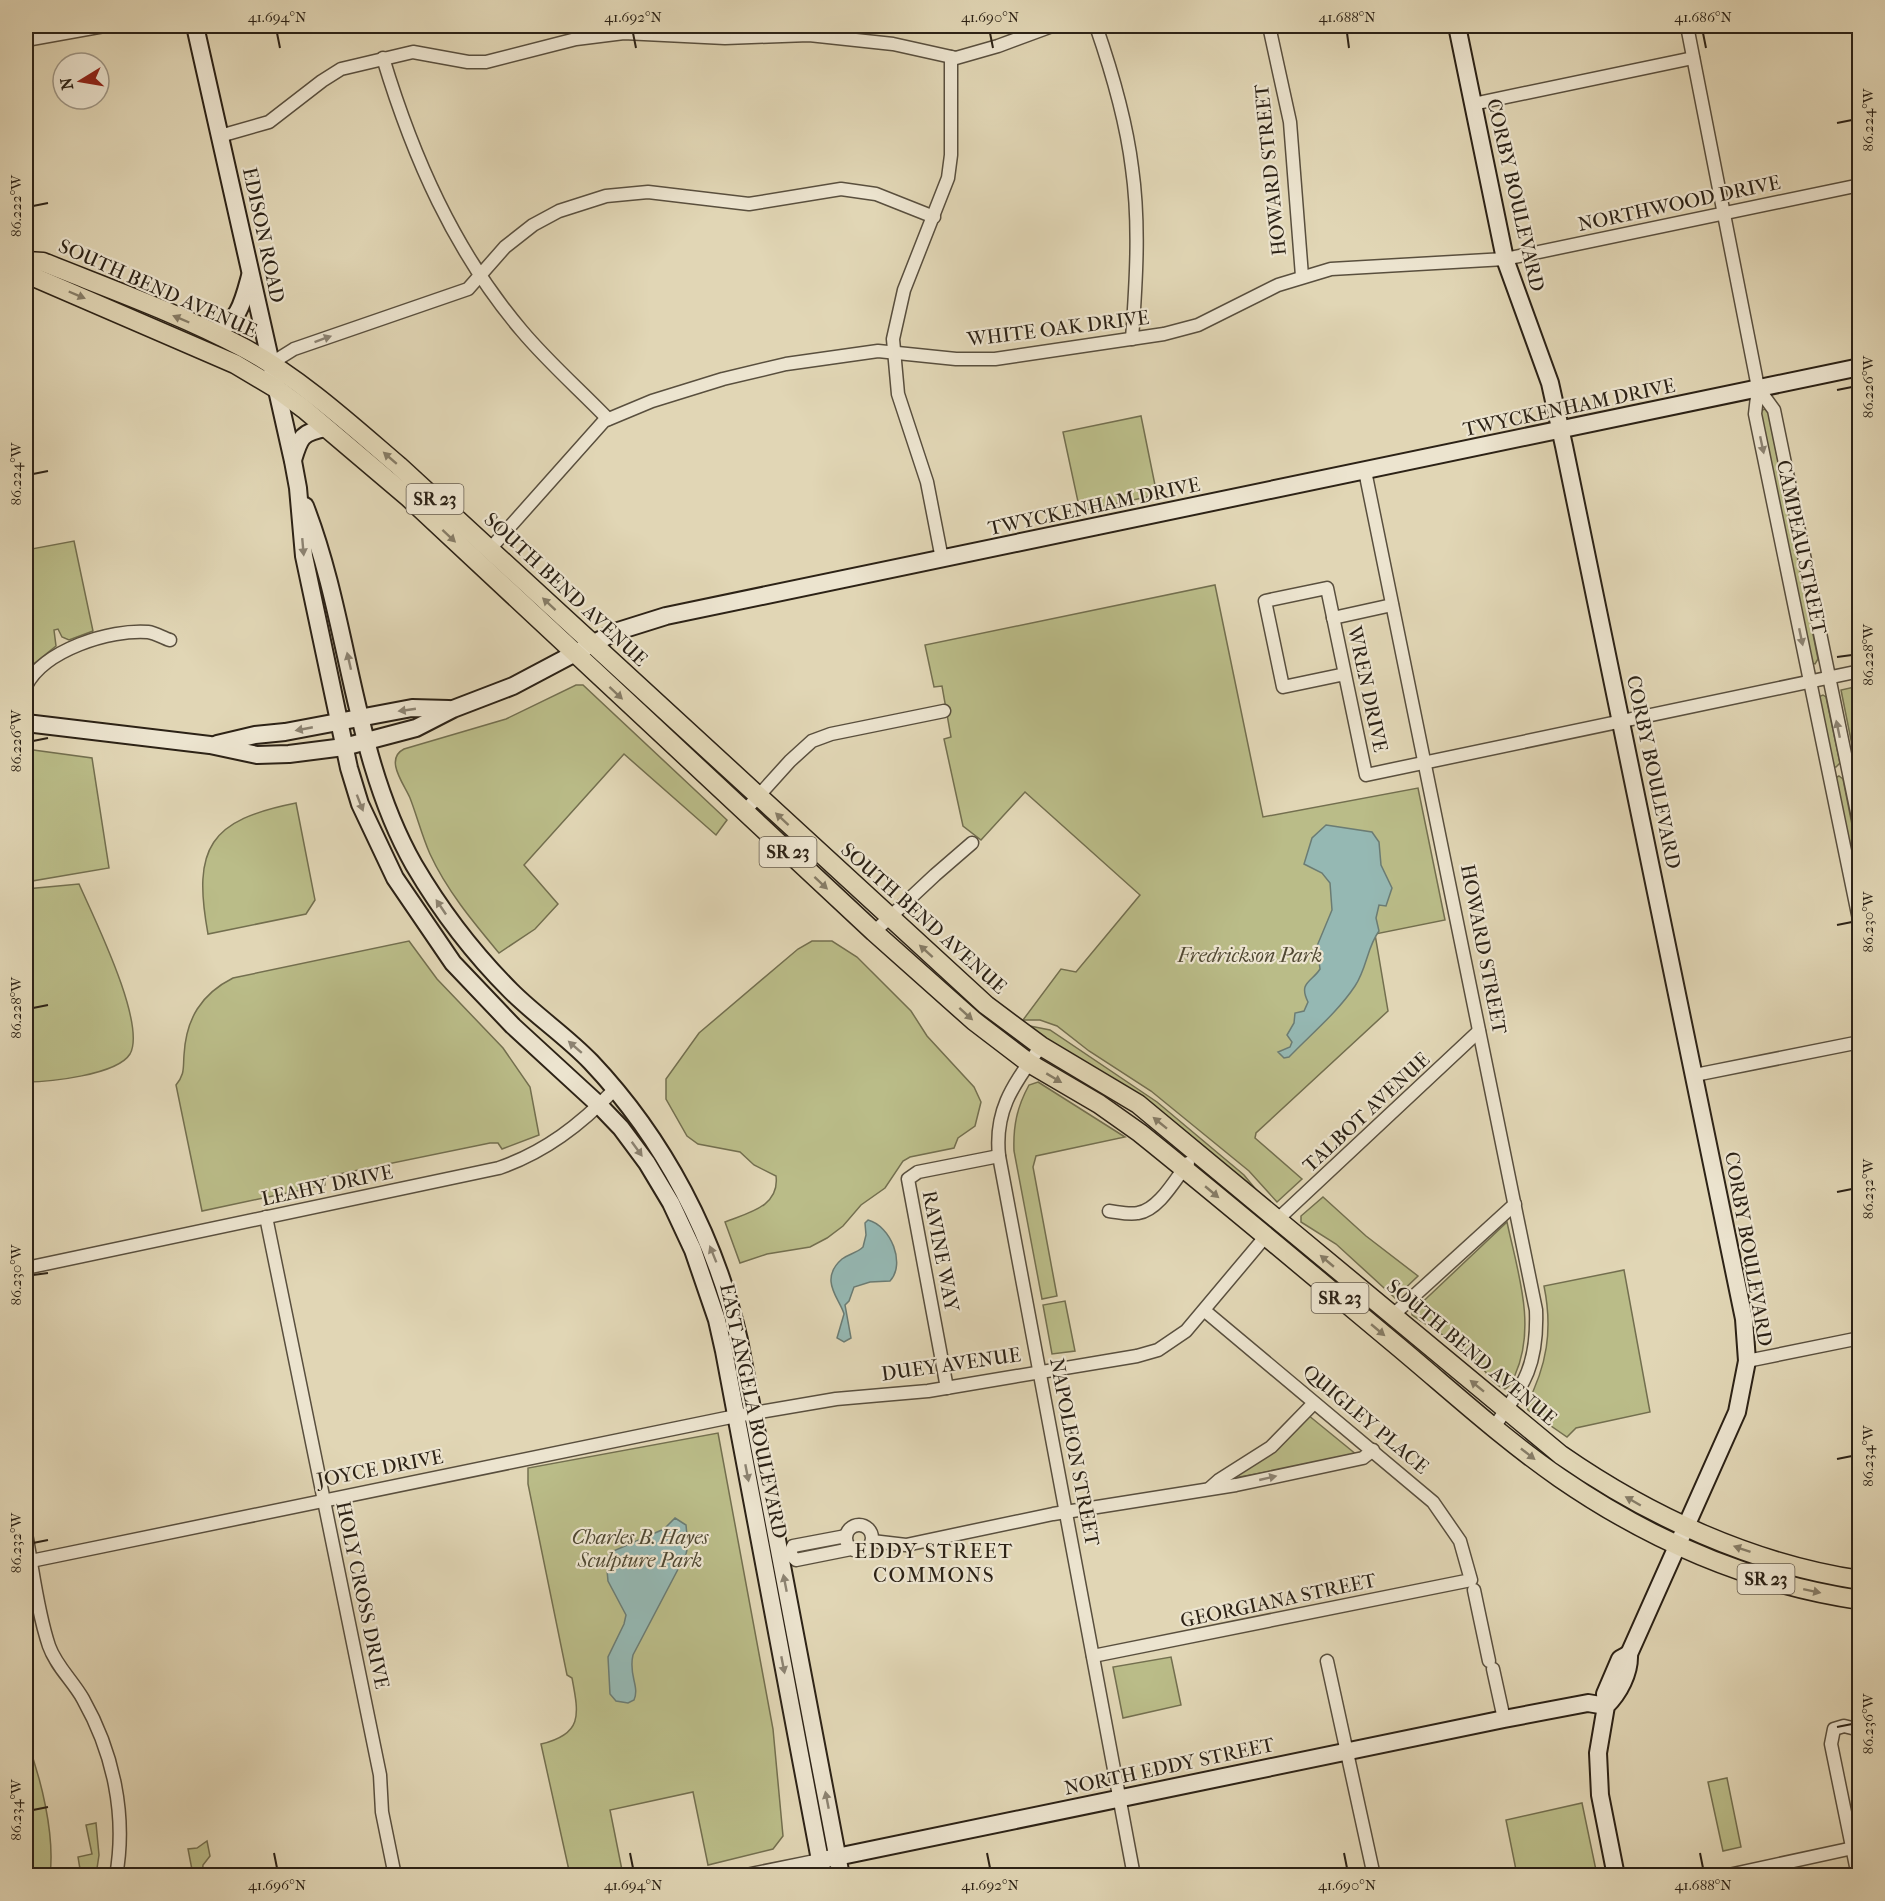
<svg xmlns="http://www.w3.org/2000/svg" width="1885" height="1901" viewBox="0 0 1885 1901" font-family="'IM FELL French Canon',serif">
	<rect width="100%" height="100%" fill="#e1d6b5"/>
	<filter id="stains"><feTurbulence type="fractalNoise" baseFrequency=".00333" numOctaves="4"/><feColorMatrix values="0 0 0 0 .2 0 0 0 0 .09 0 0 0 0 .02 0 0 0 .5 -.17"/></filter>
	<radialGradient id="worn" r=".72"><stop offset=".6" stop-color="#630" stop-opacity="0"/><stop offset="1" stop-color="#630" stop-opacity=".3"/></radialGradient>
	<!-- green -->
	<g fill="#babc88" stroke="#736f4f" stroke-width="1.5">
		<path d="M 1765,409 L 1768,411 L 1818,659 L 1815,664 L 1811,663 L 1760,411 Z"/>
		<path d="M 1141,416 L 1157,495 L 1080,511 L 1063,432 Z"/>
		<path d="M 74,541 L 93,631 L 69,640 L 62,637 L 58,629 L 54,630 L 56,646 L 26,670 L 26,550 Z"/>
		<path d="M 1215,585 L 1263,817 L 1418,788 L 1445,920 L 1375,934 L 1388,1011 L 1256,1133 L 1255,1138 L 1302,1179 L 1277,1202 L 1249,1171 L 1151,1091 L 1089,1051 L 1057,1026 L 1040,1020 L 1023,1020 L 1061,969 L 1076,972 L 1140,895 L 1025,792 L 981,840 L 963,826 L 944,739 L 951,737 L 942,686 L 934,687 L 925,645 Z"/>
		<path d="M 576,685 L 583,685 L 727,820 L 716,835 L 624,754 L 524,865 L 558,904 L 535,929 L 499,953 C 474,923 447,891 430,854 C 422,836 417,816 410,798 C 404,784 384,759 404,749 L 506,719 Z"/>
		<path d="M 1859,686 L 1860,686 L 1859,780 L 1841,690 Z"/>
		<path d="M 1823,695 L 1826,697 L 1840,763 L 1836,767 L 1833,767 L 1818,697 Z"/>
		<path d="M 26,749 L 92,758 L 109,868 L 26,882 Z"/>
		<path d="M 1839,776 L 1843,779 L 1859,860 L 1859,890 L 1835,778 Z"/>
		<path d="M 296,803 L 315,900 L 306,914 L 208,934 C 192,847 210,820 296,803 Z"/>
		<path d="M 79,884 C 93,916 147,1024 130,1054 C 117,1075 49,1082 26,1082 L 26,889 Z"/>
		<path d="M 409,941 L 437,979 L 503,1048 L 530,1087 L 539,1135 L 502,1149 L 498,1143 L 490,1143 L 324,1177 L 325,1185 L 202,1211 L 176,1085 C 185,1074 183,1068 184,1055 C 186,1019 201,994 233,978 Z"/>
		<path d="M 812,941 L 832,941 L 857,957 L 911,1011 L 927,1036 L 974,1087 L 981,1102 L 975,1126 L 958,1138 L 954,1148 L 910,1157 L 903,1161 L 885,1188 L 861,1205 L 843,1226 L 827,1238 L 810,1247 L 767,1254 L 740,1263 L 725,1222 C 747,1213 780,1207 776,1176 L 754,1165 L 740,1152 L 698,1144 L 687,1136 L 666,1099 L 666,1079 L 699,1033 L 798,949 Z"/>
		<path d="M 1025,1025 L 1050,1030 L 1157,1102 L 1244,1175 L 1258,1192 Z"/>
		<path d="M 1038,1082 L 1125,1137 L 1036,1156 L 1033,1167 L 1057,1296 L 1042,1299 L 1014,1151 C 1013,1126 1017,1107 1029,1085 Z"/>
		<path d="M 1323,1197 L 1366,1236 L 1418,1276 L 1395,1298 L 1336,1244 L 1301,1222 L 1301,1216 Z"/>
		<path d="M 1507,1222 C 1517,1270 1537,1326 1515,1375 C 1512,1381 1511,1386 1505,1389 C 1494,1385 1488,1375 1481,1366 C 1462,1344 1436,1332 1412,1315 L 1412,1312 Z"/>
		<path d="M 1624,1270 L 1650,1412 L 1576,1428 L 1567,1437 L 1528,1410 L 1526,1406 C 1547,1366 1553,1330 1544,1286 Z"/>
		<path d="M 1065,1301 L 1075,1351 L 1052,1354 L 1043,1305 Z"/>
		<path d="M 1308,1415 L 1357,1455 L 1234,1478 L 1234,1476 Z"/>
		<path d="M 718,1433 L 773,1729 L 783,1836 L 773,1849 L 708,1865 L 693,1792 L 610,1810 L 623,1875 L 570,1875 L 541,1744 C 583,1734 579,1715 572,1678 L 567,1675 L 528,1484 L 528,1468 Z"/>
		<path d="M 1171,1657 L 1181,1705 L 1123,1718 L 1113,1667 Z"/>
		<path d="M 26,1739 C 41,1777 55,1835 50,1875 L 26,1875 Z"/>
		<path d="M 1727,1778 L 1741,1847 L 1723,1851 L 1708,1782 Z"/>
		<path d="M 1582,1803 L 1597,1875 L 1517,1875 L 1506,1820 Z"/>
		<path d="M 96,1823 L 99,1855 L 96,1875 L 81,1875 L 78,1857 L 92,1854 L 86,1825 Z"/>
		<path d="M 207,1841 L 210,1856 L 203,1865 L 202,1875 L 193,1875 L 188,1849 L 197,1848 Z"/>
	</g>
	<!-- water -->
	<g fill="#95b8b3" stroke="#6b7c74" stroke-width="1.5">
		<path d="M 1326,825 L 1372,832 L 1379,842 L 1381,865 L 1392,888 L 1386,906 L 1379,905 L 1376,918 L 1379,931 C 1367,947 1367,968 1355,986 C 1337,1013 1311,1034 1289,1057 L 1284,1058 L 1278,1052 L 1290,1047 L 1292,1042 L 1287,1035 L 1294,1023 L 1295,1013 L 1304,1011 L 1308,1002 C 1298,982 1312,982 1320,969 L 1317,946 L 1332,910 L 1330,883 L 1322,873 L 1304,864 L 1312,838 Z"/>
		<path d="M 868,1220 C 891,1226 906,1264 890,1281 L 870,1282 L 854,1287 L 849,1301 L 845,1305 L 851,1338 L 844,1342 L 837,1338 L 844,1314 C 840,1299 818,1280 842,1259 C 849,1254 857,1253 863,1247 L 866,1235 L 865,1223 Z"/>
		<path d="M 675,1518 L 686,1525 L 688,1546 L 686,1554 L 633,1655 C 628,1675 640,1686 634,1700 L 628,1703 L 616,1701 L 610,1694 L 608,1657 L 624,1624 L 626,1615 L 608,1581 L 606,1559 L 611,1552 L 664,1529 Z"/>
	</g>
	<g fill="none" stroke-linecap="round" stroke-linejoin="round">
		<!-- street casing -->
		<g stroke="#594f3e" stroke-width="15">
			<g id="street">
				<path d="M 1096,26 C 1112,72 1126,119 1132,168 C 1140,224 1136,283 1132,339"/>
				<path d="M 1269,26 L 1290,122 L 1302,276"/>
				<path d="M 1687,26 L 1755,372 L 1758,388 L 1755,414 L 1860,924"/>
				<path d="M 26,40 L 104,26"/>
				<path d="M 383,58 C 413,157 454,251 522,331 C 549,363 579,389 608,419"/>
				<path d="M 1473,104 L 1693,58"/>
				<path d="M 220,136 L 269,122 L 322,81 L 341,69 L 413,52 L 468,62 L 486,62 L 576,39 L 624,33 L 725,38 L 809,35 L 893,44 L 956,58 L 998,46 L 1052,26"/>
				<path d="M 270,364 L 294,349 L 468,289 L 505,247 L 533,225 L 559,211 L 606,196 L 648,192 L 749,204 L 841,189 L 876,194 L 934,217"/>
				<path d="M 1758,388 L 1774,410 L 1860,827"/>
				<path d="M 1365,471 L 1536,1310 C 1538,1365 1525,1383 1494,1427"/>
				<path d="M 490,549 L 604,421 L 652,401 L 723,379 L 786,364 L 878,351 L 956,359 L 995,359 L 1164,334 L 1198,325 L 1278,285 L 1331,269 L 1505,259 L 1860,185"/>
				<path d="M 942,559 L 927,482 L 898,394 L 893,339 L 904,290 L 948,178 L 951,155 L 951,57"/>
				<path d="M 1333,618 L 1392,605"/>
				<path d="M 1345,674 L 1283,687 L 1265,601 L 1327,588 L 1366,775 L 1860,671"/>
				<path d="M 26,686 C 44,650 110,629 148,632 C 156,633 163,638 170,640"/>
				<path d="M 744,812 L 790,761 L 812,741 L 831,734 L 944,711"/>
				<path d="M 874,932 L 935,875 L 972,843"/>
				<path d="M 1041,1046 C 1015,1083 994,1108 999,1156 L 1134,1876"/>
				<path d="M 1695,1075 L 1860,1042"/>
				<path d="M 1109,1211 C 1118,1212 1129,1215 1138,1213 C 1159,1210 1176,1178 1188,1163"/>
				<path d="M 266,1217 L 380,1775 L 382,1812 L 395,1876"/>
				<path d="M 1278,1219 L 1479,1031"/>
				<path d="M 26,1268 L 499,1168 C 545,1152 580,1125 614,1090"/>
				<path d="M 1393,1315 L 1515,1204"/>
				<path d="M 1747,1361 L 1860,1338"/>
				<path d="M 947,1388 L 908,1179 L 918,1172 L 999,1156"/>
				<path d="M 1210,1488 L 1219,1480 L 1271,1447 L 1314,1403"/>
				<circle cx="859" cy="1538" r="13"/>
				<path d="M 26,1534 C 33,1570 37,1610 49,1646 C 56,1666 73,1681 83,1699 C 113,1752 127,1815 116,1876"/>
				<path d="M 872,1541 L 906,1545 L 1053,1514 L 1236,1485 L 1363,1458 L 1373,1450"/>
				<path d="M 790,1554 L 796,1560 L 851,1549"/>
				<path d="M 790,1554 L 793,1546 L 846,1536"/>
				<path d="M 31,1561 L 736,1416 L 836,1399 L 928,1391 L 1137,1356 L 1158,1350 L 1186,1331 L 1265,1237"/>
				<path d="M 1474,1590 L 1489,1661"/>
				<path d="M 1093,1656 L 1471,1580 L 1460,1541 L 1433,1502 L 1205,1311"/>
				<path d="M 1327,1661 L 1374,1876"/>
				<path d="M 1493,1669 L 1504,1719"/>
				<path d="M 741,1876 L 820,1860"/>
				<path d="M 1724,1876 L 1853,1848"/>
				<path d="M 1858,1876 L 1831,1744 L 1834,1729 L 1844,1726 L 1860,1730"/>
			</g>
		</g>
		<!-- secondary casing -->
		<g stroke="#2c2216" stroke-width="20">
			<g id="secondary">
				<path d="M 195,26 L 293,461 L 298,488 L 304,556 L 349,768 L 360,804 L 395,878 L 453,963 L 513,1026 L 599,1105 L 621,1128 L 647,1163 L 671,1203 L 693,1250 L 717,1320 L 724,1351 L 823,1876"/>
				<path d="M 1457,26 L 1505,259 L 1550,383 L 1564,446 L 1744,1319 L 1747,1361 L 1737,1412 L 1629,1654"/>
				<path d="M 213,333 C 239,322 243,302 250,276"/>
				<path d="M 293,460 C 300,437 301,433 326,428"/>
				<path d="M 305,506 C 350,622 352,756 414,865 C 441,911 474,954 511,991 C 536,1016 566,1036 591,1062 C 664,1139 715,1237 739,1340 L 841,1876"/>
				<path d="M 26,723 L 210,745 L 257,755 L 289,754 L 344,747 L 416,728 L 453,709 L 513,686 L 615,632 L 666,616 L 1860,367"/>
				<path d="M 217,744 L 255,735 L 285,732 L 412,708 L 449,709"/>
				<path d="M 1606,1706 C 1619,1693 1630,1673 1629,1654 L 1620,1659 L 1605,1694 L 1606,1706 L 1598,1753 L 1600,1795 L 1616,1876"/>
				<path d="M 827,1859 L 1504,1719 L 1588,1703 L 1606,1706"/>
			</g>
		</g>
		<!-- primary casing -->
		<g stroke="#2c2216" stroke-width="21">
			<g id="primary">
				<path d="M 26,261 L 43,262 C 110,289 180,314 244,348 C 301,379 350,424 399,466 L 986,1005 L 1041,1046 L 1138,1104 L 1561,1455 C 1649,1516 1752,1564 1860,1580"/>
				<path d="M 26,268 L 36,278 L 235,364 L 277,389 L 304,409 L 409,498 L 874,932 L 974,1021 L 1029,1063 L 1099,1104 L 1140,1133 C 1226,1202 1310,1273 1395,1344 C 1449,1389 1502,1438 1560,1478 C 1650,1540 1751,1584 1860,1600"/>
			</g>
		</g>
		<!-- street -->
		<use href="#street" stroke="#ece4cf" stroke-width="12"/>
		<!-- secondary -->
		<use href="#secondary" stroke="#ece4cf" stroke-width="16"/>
		<!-- primary -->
		<use href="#primary" stroke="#e1d6b5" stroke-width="18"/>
	</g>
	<!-- one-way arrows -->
	<defs><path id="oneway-solid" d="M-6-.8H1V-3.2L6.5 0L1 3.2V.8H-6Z" transform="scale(1.5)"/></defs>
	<g fill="#867c66">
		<use href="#oneway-solid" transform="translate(77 295) rotate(23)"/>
		<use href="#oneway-solid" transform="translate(181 319) rotate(-157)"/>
		<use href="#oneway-solid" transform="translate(390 458) rotate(-139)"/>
		<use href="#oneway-solid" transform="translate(449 536) rotate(43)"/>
		<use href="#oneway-solid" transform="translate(549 604) rotate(-137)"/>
		<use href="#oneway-solid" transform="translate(616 693) rotate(43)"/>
		<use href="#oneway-solid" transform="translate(782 819) rotate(-137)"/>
		<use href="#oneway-solid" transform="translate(821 883) rotate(43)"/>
		<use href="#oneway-solid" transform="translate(926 951) rotate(-138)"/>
		<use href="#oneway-solid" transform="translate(966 1014) rotate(42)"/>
		<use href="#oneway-solid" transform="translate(1054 1078) rotate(31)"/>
		<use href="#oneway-solid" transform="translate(1160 1123) rotate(-141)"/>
		<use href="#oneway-solid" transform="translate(1212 1192) rotate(40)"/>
		<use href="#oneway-solid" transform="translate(1327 1261) rotate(-140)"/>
		<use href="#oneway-solid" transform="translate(1378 1330) rotate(40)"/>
		<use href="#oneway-solid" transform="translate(1477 1386) rotate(-141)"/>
		<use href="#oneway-solid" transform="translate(1528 1454) rotate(38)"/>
		<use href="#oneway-solid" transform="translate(1633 1501) rotate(-150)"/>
		<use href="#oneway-solid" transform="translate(1742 1549) rotate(-161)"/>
		<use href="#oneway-solid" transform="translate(1812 1591) rotate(12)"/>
	</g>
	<g fill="#8c8372">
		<use href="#oneway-solid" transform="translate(323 339) rotate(-20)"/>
		<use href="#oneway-solid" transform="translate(1762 445) rotate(78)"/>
		<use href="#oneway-solid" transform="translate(303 547) rotate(85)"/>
		<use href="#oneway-solid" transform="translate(1801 637) rotate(78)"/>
		<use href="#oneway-solid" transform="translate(349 661) rotate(-103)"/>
		<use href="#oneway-solid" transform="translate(407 710) rotate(172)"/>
		<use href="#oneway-solid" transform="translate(304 729) rotate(169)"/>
		<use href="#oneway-solid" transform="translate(1838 729) rotate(-102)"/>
		<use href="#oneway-solid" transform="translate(360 803) rotate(69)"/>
		<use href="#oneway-solid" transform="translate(441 907) rotate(-124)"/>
		<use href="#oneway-solid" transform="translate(575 1047) rotate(-139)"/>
		<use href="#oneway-solid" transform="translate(637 1149) rotate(54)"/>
		<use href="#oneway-solid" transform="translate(713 1254) rotate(-112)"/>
		<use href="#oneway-solid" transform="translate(747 1473) rotate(79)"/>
		<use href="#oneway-solid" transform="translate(1268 1478) rotate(-13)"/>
		<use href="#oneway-solid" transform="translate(785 1583) rotate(-101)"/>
		<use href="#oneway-solid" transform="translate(783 1665) rotate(79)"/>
		<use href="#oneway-solid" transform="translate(827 1800) rotate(-101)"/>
	</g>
	<!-- ticks -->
	<path fill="none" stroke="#2c2216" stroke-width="2" d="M 277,33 L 280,48M 633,33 L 636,48M 990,33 L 993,48M 1347,33 L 1349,48M 1703,33 L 1706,48M 1837,123 L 1852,120M 33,206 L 48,203M 1837,390 L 1852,387M 33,474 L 48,471M 1837,657 L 1852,655M 33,741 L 48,738M 1837,925 L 1852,922M 33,1008 L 48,1005M 1837,1192 L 1852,1189M 33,1275 L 48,1273M 1837,1459 L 1852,1456M 33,1543 L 48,1540M 1837,1727 L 1852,1724M 33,1810 L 48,1807M 274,1853 L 277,1868M 630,1853 L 633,1868M 987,1853 L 990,1868M 1344,1853 L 1347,1868M 1700,1853 L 1703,1868"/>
	<g text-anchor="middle" stroke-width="4.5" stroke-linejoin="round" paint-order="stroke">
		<!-- shield labels -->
		<g fill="#ece4cf" stroke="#665c4e" stroke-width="1.5">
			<rect x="406.5" y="484" width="57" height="30" rx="4.5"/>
			<rect x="759.5" y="837" width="57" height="30" rx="4.5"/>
			<rect x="1311.5" y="1283" width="57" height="30" rx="4.5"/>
			<rect x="1737.5" y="1564" width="57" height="30" rx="4.5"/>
		</g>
		<g font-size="18" font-weight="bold" fill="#2c2216">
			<text x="435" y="505">SR 23</text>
			<text x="788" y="858">SR 23</text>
			<text x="1340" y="1304">SR 23</text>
			<text x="1766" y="1585">SR 23</text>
		</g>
		<!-- street labels -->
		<g font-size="20" fill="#2c2216" stroke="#ece4cf">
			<text transform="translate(1270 170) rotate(-96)" y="7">HOWARD STREET</text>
			<text transform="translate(1516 195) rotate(77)" y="7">CORBY BOULEVARD</text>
			<text transform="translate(1679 203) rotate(-12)" y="7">NORTHWOOD DRIVE</text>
			<text transform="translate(264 235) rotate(78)" y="7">EDISON ROAD</text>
			<text transform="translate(158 288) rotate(24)" y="7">SOUTH BEND AVENUE</text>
			<text transform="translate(1058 328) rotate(-7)" y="7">WHITE OAK DRIVE</text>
			<text transform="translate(1569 407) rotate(-12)" y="7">TWYCKENHAM DRIVE</text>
			<text transform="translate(1094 506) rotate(-12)" y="7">TWYCKENHAM DRIVE</text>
			<text transform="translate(1802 547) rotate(78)" y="7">CAMPEAU STREET</text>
			<text transform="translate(566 589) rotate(43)" y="7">SOUTH BEND AVENUE</text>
			<text transform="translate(1368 689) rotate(78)" y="7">WREN DRIVE</text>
			<text transform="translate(1654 772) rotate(78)" y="7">CORBY BOULEVARD</text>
			<text transform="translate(924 918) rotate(42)" y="7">SOUTH BEND AVENUE</text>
			<text transform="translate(1484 949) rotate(79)" y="7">HOWARD STREET</text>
			<text transform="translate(1366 1112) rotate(-43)" y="7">TALBOT AVENUE</text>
			<text transform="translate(327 1185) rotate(-12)" y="7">LEAHY DRIVE</text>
			<text transform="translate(1749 1249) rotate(80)" y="7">CORBY BOULEVARD</text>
			<text transform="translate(941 1251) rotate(79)" y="7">RAVINE WAY</text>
			<text transform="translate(1472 1352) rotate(40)" y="7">SOUTH BEND AVENUE</text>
			<text transform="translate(951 1364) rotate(-8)" y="7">DUEY AVENUE</text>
			<text transform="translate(754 1411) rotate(78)" y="7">EAST ANGELA BOULEVARD</text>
			<text transform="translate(1366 1419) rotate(40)" y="7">QUIGLEY PLACE</text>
			<text transform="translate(1075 1452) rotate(79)" y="7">NAPOLEON STREET</text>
			<text transform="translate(380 1468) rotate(-11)" y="7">JOYCE DRIVE</text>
			<text transform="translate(363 1595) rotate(78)" y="7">HOLY CROSS DRIVE</text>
			<text transform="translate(1278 1600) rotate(-12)" y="7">GEORGIANA STREET</text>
			<text transform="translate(1169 1766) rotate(-12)" y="7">NORTH EDDY STREET</text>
		</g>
		<!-- park labels -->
		<g font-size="20" font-style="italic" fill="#504832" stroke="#ece4cf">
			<text x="1250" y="962">Fredrickson Park</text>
			<text x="640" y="1544">Charles B. Hayes<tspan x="640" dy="23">Sculpture Park</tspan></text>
		</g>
		<!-- neighbourhood labels -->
		<g font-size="21" letter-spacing="1.5" fill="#2c2216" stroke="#ece4cf">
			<text x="934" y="1558">EDDY STREET<tspan x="934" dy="24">COMMONS</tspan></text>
		</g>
	</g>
	<!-- margin -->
	<rect width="1885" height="1901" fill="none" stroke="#e1d6b5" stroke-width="66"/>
	<!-- north arrow -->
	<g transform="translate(81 81) rotate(259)"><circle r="28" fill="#ece4cf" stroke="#9f9685" stroke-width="1.5"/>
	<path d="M0-4.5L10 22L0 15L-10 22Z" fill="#8f2418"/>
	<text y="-9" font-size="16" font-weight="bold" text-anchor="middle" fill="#2c2216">N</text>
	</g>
	<rect x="33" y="33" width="1819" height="1835" fill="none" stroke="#2c2216" stroke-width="2"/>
	<g font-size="15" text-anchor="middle" fill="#2c2216">
		<text x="277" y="22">41.694°N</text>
		<text x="633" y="22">41.692°N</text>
		<text x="990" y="22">41.690°N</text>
		<text x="1347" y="22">41.688°N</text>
		<text x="1703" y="22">41.686°N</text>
		<text transform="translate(1868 120) rotate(-90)" y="5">86.224°W</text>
		<text transform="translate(16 206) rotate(-90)" y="5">86.222°W</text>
		<text transform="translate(1868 387) rotate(-90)" y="5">86.226°W</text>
		<text transform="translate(16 474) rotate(-90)" y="5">86.224°W</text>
		<text transform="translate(1868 655) rotate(-90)" y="5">86.228°W</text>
		<text transform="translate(16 741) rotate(-90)" y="5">86.226°W</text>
		<text transform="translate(1868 922) rotate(-90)" y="5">86.230°W</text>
		<text transform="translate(16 1008) rotate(-90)" y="5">86.228°W</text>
		<text transform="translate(1868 1189) rotate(-90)" y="5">86.232°W</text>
		<text transform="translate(16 1275) rotate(-90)" y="5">86.230°W</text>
		<text transform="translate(1868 1456) rotate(-90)" y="5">86.234°W</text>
		<text transform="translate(16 1543) rotate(-90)" y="5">86.232°W</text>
		<text transform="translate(1868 1724) rotate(-90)" y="5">86.236°W</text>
		<text transform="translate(16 1810) rotate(-90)" y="5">86.234°W</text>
		<text x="277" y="1890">41.696°N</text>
		<text x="633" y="1890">41.694°N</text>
		<text x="990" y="1890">41.692°N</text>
		<text x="1347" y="1890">41.690°N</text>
		<text x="1703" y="1890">41.688°N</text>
	</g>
	<rect width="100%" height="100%" filter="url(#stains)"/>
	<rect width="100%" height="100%" fill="url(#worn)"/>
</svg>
